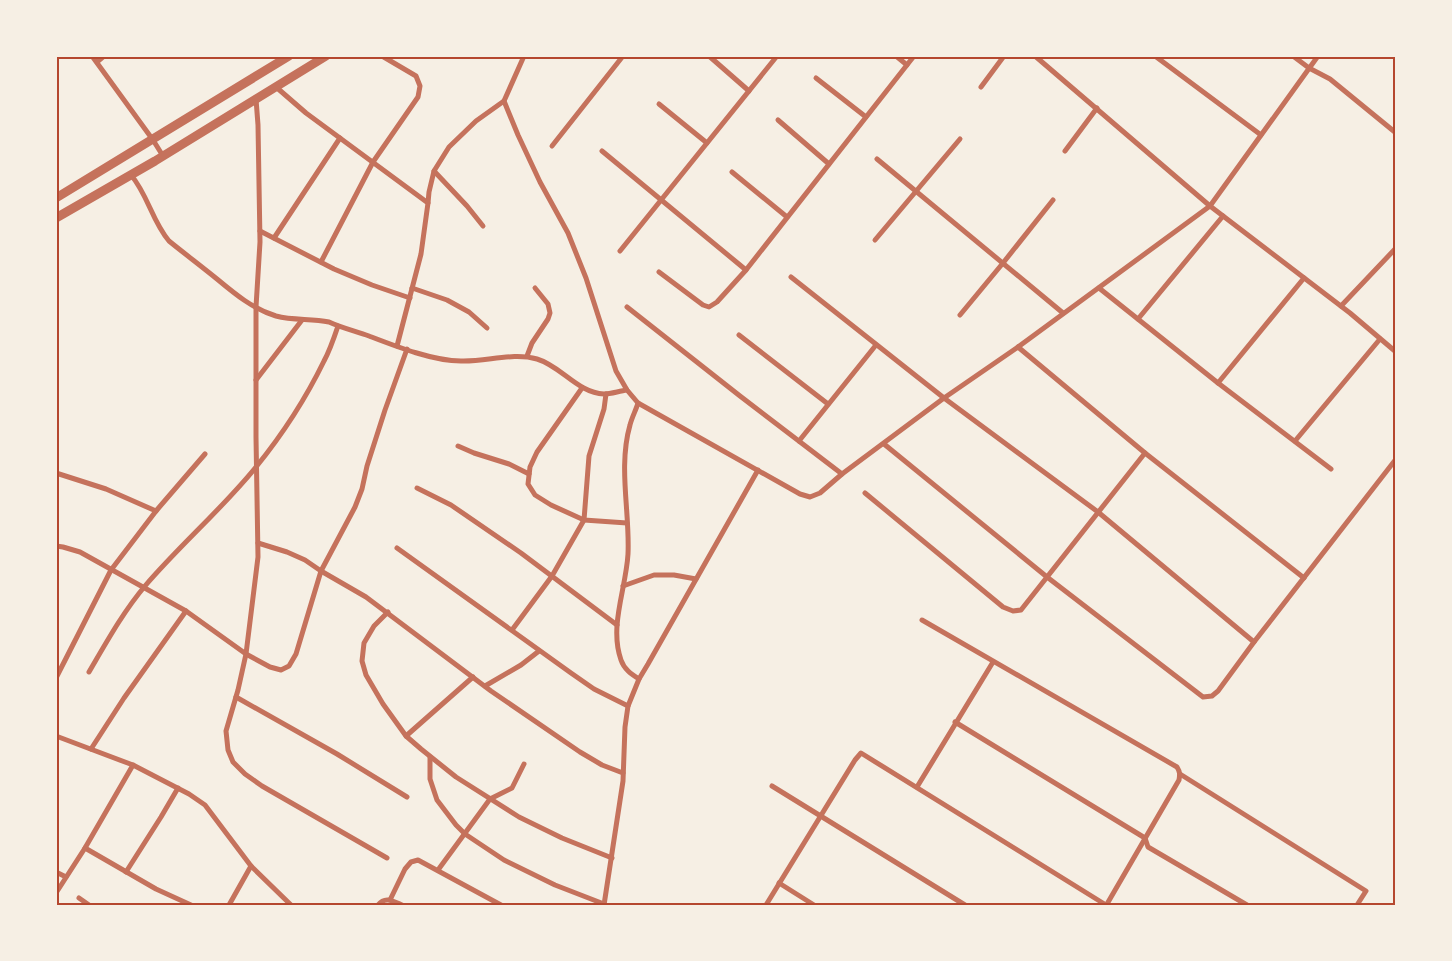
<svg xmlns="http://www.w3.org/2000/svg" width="1452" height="961" viewBox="0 0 1452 961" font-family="Literata,serif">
	<rect width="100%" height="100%" fill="#f6efe4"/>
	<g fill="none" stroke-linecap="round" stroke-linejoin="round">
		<!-- minor -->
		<g stroke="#c5725c" stroke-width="5">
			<path d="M 92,56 L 153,140 L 163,156"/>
			<path d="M 524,56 L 504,101 L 518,135 L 540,182 L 568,233 L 586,278 L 616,371 L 627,390 L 638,403 L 800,494 L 810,497 L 820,493 L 842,474 L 944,398 L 1018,347 L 1210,206 L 1318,56"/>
			<path d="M 709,56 L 749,91"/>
			<path d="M 896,56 L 907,65"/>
			<path d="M 1035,56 L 1210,206 L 1350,313 L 1396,352"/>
			<path d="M 1155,56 L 1261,135"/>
			<path d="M 1293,56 L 1309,68 L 1330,79 L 1396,133"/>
			<path d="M 97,62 L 104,56"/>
			<path d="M 816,78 L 866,117"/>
			<path d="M 276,87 L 306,113 L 428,203 L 421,254 L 397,346"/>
			<path d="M 981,87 L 1004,56"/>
			<path d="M 256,99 L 258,125 L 260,242 L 256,307 L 256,437 L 258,557 L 246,654 L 238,690 L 226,731 L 228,750 L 233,762 L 245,774 L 262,786 L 387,858"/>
			<path d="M 659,104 L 707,143"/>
			<path d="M 778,120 L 829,164"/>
			<path d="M 552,146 L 623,56"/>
			<path d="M 602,151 L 746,270"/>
			<path d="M 1065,151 L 1097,108"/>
			<path d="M 877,159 L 1063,313"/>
			<path d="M 434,171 L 467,206 L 483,226"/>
			<path d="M 732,172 L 787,217"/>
			<path d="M 131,175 C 148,195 152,221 169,241 C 185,254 201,266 217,279 C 235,294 253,309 276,316 C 294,321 311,318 329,322 C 342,328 355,331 369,336 C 395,346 433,361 461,361 C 486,362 513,352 537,359 C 561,366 578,393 604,394 C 611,394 619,391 627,390"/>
			<path d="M 428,203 L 429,192 L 434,171 L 449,147 L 476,121 L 504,101"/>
			<path d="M 260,231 L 334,269 L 372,285 L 410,298"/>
			<path d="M 274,238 L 340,138"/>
			<path d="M 875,240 L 960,139"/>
			<path d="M 620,251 L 777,56"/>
			<path d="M 321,262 L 373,162 L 418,97 L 420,86 L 416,76 L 382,56"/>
			<path d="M 659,272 L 703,305 L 709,307 L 717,302 L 746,270 L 914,56"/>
			<path d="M 791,277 L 944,398 L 1098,512 L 1254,642"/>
			<path d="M 412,288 L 447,300 L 469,312 L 487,328"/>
			<path d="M 1099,288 L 1218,383 L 1331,469"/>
			<path d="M 1341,306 L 1396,248"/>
			<path d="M 627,307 L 740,396 L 842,474"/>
			<path d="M 960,315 L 1003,263 L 1053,200"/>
			<path d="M 1138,319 L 1223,216"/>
			<path d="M 739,335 L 828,404"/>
			<path d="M 1018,347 L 1145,453 L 1304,578"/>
			<path d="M 527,356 L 532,343 L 548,319 L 550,313 L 548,304 L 535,288"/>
			<path d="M 256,380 L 302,320"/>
			<path d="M 1218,383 L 1304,278"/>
			<path d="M 582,388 L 537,452 L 530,467 L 528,484 L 535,495 L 551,505 L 584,520 L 627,523"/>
			<path d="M 638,403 C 636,410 632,417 630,425 C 618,467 630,512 628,554 C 626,589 609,626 621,660 C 624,669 631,674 639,679"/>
			<path d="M 799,441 L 876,345"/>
			<path d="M 1295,441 L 1380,339"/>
			<path d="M 884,444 L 1047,577 L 1203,697 L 1212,696 L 1218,691 L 1254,642 L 1396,459"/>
			<path d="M 458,446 L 474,453 L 509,464 L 529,474"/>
			<path d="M 56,473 L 106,489 L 156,511"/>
			<path d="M 417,488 L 451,505 L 521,553 L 617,625"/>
			<path d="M 865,493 L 1003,607 L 1013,611 L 1021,610 L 1145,453"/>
			<path d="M 258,543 L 287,552 L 305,560 L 321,571 L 366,597 L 491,691 L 580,752 L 602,765 L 623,773"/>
			<path d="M 56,546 L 63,547 L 80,552 L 186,611 L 246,654 L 270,667 L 281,670 L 289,666 L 296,654 L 321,571 L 355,507 L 362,489 L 367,466 L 385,410 L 407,349"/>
			<path d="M 397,548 L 571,673 L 594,689 L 628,706"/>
			<path d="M 623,586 L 654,575 L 674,575 L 696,579"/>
			<path d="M 388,612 L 374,626 L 364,643 L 362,661 L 366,675 L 383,704 L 406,736 L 421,749 L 456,777 L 519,817 L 562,838 L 612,858"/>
			<path d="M 922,620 L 1177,767 C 1180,772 1180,774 1179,780 L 1107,904 L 1108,905"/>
			<path d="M 512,630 L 552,576 L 584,520 L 589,456 L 604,409 L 606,394"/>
			<path d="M 89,672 C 106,643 123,612 145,586 C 180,545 222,509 256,467 C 282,435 306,398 324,361 C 330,350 334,338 338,326"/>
			<path d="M 56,678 L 111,570 L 156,511 L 205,454"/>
			<path d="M 485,686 L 521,665 L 539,651"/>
			<path d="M 236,697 L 337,754 L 407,797"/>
			<path d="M 955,722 L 1145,838 L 1148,847 L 1247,905"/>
			<path d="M 56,736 L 133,765 L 189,794 L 205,805 L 251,866 L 291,905"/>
			<path d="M 406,736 L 473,677"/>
			<path d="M 91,749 L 124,698 L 186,611"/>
			<path d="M 430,757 L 430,779 L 437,800 L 456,825 L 465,834 L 504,860 L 555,885 L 604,904"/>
			<path d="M 1180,774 L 1366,891 L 1357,905"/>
			<path d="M 772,786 L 965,905"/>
			<path d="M 917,787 L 993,662"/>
			<path d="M 85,848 L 156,889 L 191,905"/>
			<path d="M 438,870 L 490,799 L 512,788 L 524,764"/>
			<path d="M 56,872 L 66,877"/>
			<path d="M 126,872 L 161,817 L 178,788"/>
			<path d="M 779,883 L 814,905"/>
			<path d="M 56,893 L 85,848 L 133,765"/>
			<path d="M 79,898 L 89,905"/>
			<path d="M 390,900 L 405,869 L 411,862 L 418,860 L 501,905"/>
			<path d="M 229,905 L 251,866"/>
			<path d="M 378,905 C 385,896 393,901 402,905"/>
			<path d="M 604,905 L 623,781 L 625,727 L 628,706 L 639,679 L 648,664 L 758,470"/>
			<path d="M 766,905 L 855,760 L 861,753 L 1106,905"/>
		</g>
		<!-- tertiary -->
		<g stroke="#c5725c" stroke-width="9">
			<path d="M 56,198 L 289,56"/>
			<path d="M 56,218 L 155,161 L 326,56"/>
		</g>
	</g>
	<!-- border -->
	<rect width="1452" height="961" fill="none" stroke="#f6efe4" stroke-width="115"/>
	<rect x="58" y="58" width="1336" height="846" fill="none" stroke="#b5482f" stroke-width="2"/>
</svg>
